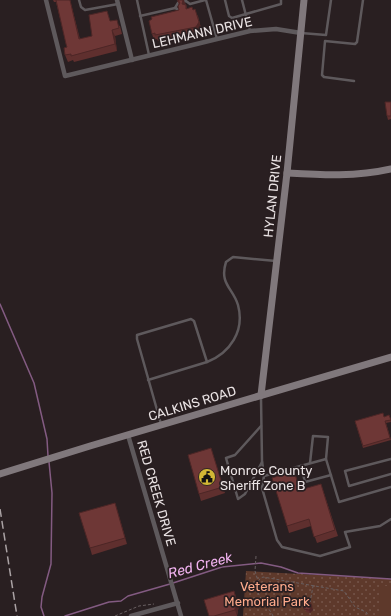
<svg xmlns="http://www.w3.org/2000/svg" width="391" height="616" viewBox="0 0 391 616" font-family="Rubik,sans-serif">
	<defs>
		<pattern id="park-dots" width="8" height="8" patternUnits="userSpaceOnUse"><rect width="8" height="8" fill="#5e392b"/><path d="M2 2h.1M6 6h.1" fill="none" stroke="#75554a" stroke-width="1.8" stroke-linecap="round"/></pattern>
	</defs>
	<rect width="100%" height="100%" fill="#291f21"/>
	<!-- park -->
	<path fill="url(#park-dots)" d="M 246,571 L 391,579 L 391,616 L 243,616 Z"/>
	<!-- garden -->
	<path fill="#5e392b" d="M 380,586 L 391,586 L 391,616 L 379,616 Z"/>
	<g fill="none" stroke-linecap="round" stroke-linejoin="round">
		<!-- stream -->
		<g stroke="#835b82" stroke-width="1.5">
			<path d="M 0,304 L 34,383 L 47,439 L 48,456"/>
			<path d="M 173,583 L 222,567 L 261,563 L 281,567 L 298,573 L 391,579"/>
			<path d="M 44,616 L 41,607 L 42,597 L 51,564 L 52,493 L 49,462"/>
			<path d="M 65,616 L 109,602 L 121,601 L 128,596 L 170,584"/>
		</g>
		<!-- path -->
		<g stroke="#685f61" stroke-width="1" stroke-dasharray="3 2" stroke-linecap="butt">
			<path d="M 256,556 L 255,571 L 258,581"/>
			<path d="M 310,603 L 313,586"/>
			<path d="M 115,616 L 139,606 L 154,604"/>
			<path d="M 273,616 C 269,606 245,586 263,577 L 344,591 L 355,607 L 366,612 L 369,616"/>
		</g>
		<!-- lane -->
		<g stroke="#5e595c" stroke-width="2.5">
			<path d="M 79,0 L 81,7 L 85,10 L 118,4"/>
			<path d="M 137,0 L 149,55"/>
			<path d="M 206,0 L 217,39"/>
			<path d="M 225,0 L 229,16 L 232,18 L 281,4 L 281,0"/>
			<path d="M 242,0 L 250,31"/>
			<path d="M 180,10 L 175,8 L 178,3 L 186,1 L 190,4 L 205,0"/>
			<path d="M 140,16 L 175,8"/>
			<path d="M 301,33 L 326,35 L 331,0"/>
			<path d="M 354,81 L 324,77 L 322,75 L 325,41 L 355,44 L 357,42 L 363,0"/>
			<path d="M 148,380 L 207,362"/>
			<path d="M 261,398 L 262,461 L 264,476 L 262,488 L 277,540 L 282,547 L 320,556 L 350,547 L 345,532 L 380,526 L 391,519"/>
			<path d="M 161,424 L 137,339 L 137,335 L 191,319 L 194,321 L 207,362 C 230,353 245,331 238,305 C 233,288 219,284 226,262 L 233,257 L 276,261"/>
			<path d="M 261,426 L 235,455 L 226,458 L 238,499 L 245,494 L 262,462"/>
			<path d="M 391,459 L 345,471 L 349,486 L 391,474"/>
			<path d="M 310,463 L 313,436 L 328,437 L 326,459"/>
			<path d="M 301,466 L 305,482 L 331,475"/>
			<path d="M 264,476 L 326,459 L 339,502 L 391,487"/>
		</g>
		<!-- street -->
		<g stroke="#5e595c" stroke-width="4.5">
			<path d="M 46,0 L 65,76 L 250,31 L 276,29 L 301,33"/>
			<path d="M 117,0 L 132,60"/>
			<path d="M 128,435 L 181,616"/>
			<path d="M 131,616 L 178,603"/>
		</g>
		<!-- secondary -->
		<g stroke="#80787c" stroke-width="7">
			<path d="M 287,173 C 322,175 356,177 391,169"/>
			<path d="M 261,395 L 287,173 L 304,0"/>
			<path d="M 0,474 L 90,446 L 391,357"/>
		</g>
		<!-- rail -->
		<path stroke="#aaa2a4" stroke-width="1.5" stroke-dasharray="8 4" stroke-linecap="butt" d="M 0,509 L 17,616"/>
	</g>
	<!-- wall -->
	<g fill="#5f2f2e">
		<path d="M 53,0 L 70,0 L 80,39 L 92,36 L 107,11 L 110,21 L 120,26 L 122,34 L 115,36 L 117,51 L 74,62 L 73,60 L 68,62 L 65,55 L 67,47 L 56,2 L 54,2 Z"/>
		<path d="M 177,0 L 186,4 L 187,9 L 193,10 L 198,16 L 201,28 L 198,33 L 158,41 L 157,39 L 154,40 L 152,34 L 179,10 L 179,5 Z"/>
		<path d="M 391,102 L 391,119 L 388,120 L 387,116 Z"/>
		<path d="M 389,415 L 391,422 L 386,423 L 391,440 L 363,448 L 355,421 L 384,417 Z"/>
		<path d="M 211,448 L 225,493 L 201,501 L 199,494 Z"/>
		<path d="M 294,471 L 301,490 L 321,484 L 338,536 L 317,543 L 311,526 L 289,533 L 287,526 Z"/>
		<path d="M 115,503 L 127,544 L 92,555 L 90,548 Z"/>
		<path d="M 237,598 L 239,605 L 237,616 L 209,616 Z"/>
		<path d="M 303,605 L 313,610 L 310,613 L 306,612 Z"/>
	</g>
	<!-- shaded-wall -->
	<g fill="#4d2626">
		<path d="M 70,0 L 81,45 L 79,39 Z"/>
		<path d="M 183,0 L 184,0 L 188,12 L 182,4 Z"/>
		<path d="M 195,9 L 201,28 L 198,33 L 196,27 Z"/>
		<path d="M 112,30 L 115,36 L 117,51 L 115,44 Z"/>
		<path d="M 115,503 L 117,509 L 127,544 L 125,538 Z"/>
		<path d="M 234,591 L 239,605 L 237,616 L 235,610 Z"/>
		<path d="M 312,606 L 313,610 L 310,613 L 309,610 Z"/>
	</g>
	<!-- building -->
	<g fill="#6e3736" stroke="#4d2626">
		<path d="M 56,0 L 70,0 L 79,39 L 92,36 L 89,15 L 107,11 L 110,21 L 117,20 L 119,28 L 112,30 L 115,44 L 71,56 L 71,54 L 65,55 L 64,48 L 67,47 L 66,44 Z"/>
		<path d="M 178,0 L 183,0 L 182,4 L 186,5 L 186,9 L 192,7 L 193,10 L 195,9 L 199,22 L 196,27 L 155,35 L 155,33 L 152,34 L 149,21 L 152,19 L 151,17 L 179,10 L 178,6 L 180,3 Z"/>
		<path d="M 385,102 L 391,102 L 391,116 L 387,116 Z"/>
		<path d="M 383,413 L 384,417 L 389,415 L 391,420 L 385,421 L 390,438 L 363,446 L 355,421 Z"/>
		<path d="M 211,448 L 223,487 L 199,494 L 188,455 Z"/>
		<path d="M 294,471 L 300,490 L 321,484 L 335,530 L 314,537 L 309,519 L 287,526 L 272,478 Z"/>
		<path d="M 115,503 L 125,538 L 90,548 L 79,513 Z"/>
		<path d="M 234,591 L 236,599 L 235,610 L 214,616 L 209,616 L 204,600 Z"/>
		<path d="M 306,601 L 310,602 L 312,606 L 309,610 L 304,609 L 303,605 Z"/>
	</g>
	<!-- icons -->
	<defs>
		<g id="civic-disc" transform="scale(0.9)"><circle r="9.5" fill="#d2b735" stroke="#291f21"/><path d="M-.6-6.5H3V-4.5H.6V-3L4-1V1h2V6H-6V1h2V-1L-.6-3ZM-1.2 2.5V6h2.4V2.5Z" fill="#111"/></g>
	</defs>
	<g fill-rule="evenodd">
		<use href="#civic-disc" x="207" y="477"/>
	</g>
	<g text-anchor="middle" stroke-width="3.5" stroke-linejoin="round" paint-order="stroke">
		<!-- street labels -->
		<g font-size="13" fill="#e9e2e3" stroke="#291f21">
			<text transform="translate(202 32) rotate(-13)" y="5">LEHMANN DRIVE</text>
			<text transform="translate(272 196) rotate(-84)" y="5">HYLAN DRIVE</text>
			<text transform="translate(192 403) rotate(-17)" y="5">CALKINS ROAD</text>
			<text transform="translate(157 493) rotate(74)" y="5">RED CREEK DRIVE</text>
		</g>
		<!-- poi labels -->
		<g font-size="13" fill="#e9e2e3" stroke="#291f21" text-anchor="start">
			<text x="220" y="475">Monroe County<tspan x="220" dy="15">Sheriff Zone B</tspan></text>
		</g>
		<!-- park labels -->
		<g font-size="13" fill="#ffab8c" stroke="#291f21">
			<text x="267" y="591">Veterans<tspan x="267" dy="15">Memorial Park</tspan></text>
		</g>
		<!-- water labels -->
		<g font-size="14" font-style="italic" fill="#f0b2ef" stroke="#291f21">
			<text transform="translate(200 565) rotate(-15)" y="5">Red Creek</text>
		</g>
	</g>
</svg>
